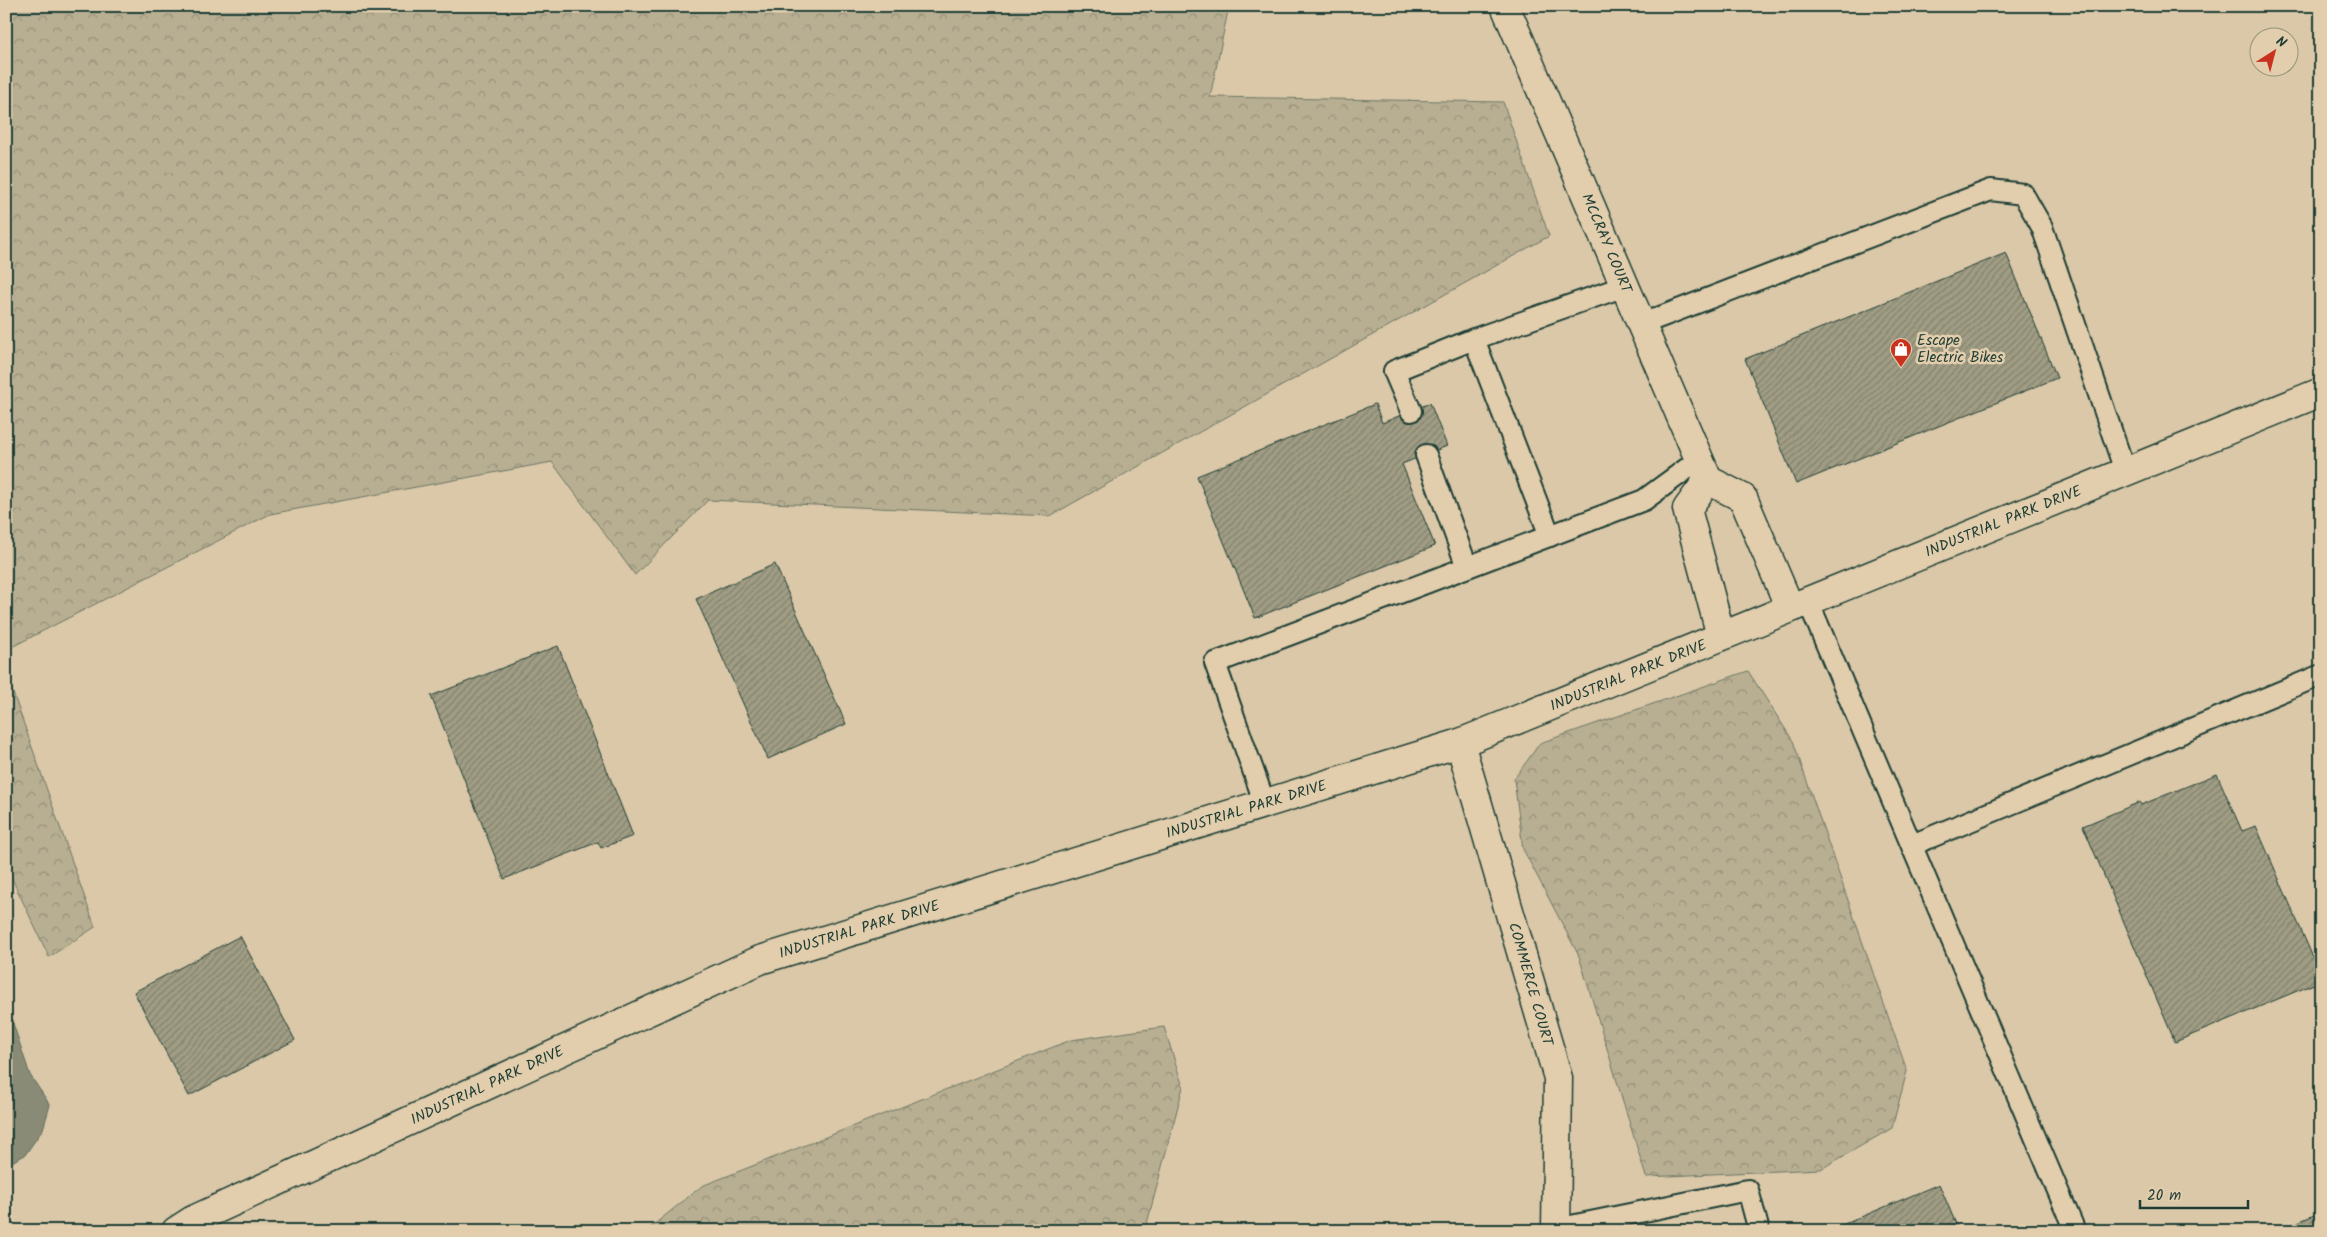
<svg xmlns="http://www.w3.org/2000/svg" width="2327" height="1237" viewBox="0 0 2327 1237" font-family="Kalam,sans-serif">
	<defs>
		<pattern id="forest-crowns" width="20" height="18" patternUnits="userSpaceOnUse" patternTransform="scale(1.25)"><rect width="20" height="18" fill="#b8af93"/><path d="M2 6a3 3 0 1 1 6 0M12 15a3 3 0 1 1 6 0" fill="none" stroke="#959079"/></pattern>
		<pattern id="building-hatch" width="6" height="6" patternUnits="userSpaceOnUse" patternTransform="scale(1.25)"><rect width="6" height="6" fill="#a09d84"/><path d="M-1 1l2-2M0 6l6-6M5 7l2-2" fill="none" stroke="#82816d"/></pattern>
	</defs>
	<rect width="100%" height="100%" fill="#dac8a8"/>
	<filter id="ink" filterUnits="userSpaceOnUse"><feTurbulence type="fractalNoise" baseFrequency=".02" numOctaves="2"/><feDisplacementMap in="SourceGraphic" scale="10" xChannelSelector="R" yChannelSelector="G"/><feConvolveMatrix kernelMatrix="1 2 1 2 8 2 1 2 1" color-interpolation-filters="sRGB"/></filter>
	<g filter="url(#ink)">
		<!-- forest -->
		<g fill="url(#forest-crowns)" stroke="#6c7664">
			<path d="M 6,6 L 1229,6 L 1210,97 L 1503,102 L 1549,236 L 1050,516 L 708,500 L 635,575 L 552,462 L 270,514 L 6,650 Z"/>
			<path d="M 1748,671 L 1793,741 L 1907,1071 L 1892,1128 L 1821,1169 L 1646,1177 L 1579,956 L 1523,849 L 1514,779 L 1540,743 Z"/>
			<path d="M 6,673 L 95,927 L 49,957 L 6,866 Z"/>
			<path d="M 1164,1027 L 1183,1087 L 1145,1231 L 646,1231 L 702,1186 L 1071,1040 Z"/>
		</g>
		<!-- water -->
		<path fill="#898b76" stroke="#5f6c5c" d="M 6,1013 L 13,1023 L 30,1075 L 50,1105 L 43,1129 L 25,1155 L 6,1165 Z"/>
		<!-- building -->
		<g fill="url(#building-hatch)" stroke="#1f3d34">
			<path d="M 2006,253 L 2057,378 L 1796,484 L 1745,359 Z"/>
			<path d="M 1430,403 L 1447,446 L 1402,464 L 1435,546 L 1255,618 L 1197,476 L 1375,404 L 1382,423 Z"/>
			<path d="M 775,564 L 846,724 L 768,759 L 696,599 Z"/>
			<path d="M 558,646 L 633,836 L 601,848 L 598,842 L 504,879 L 431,696 Z"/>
			<path d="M 2217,774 L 2242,831 L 2256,826 L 2321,976 L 2321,981 L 2175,1042 L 2083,826 L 2140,802 L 2141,805 Z"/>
			<path d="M 240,936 L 295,1040 L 189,1096 L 134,992 Z"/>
			<path d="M 1939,1184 L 1959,1231 L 1828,1231 Z"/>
			<path d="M 2321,1212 L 2321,1231 L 2277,1231 Z"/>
			<path d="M 1190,1226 L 1207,1231 L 1189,1231 Z"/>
		</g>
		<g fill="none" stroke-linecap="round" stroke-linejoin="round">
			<!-- lane casing -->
			<g stroke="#1f3d34" stroke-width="24">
				<g id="lane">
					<path d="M 1642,324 L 1991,190 L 2023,194 L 2042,227 L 2125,471"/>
					<path d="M 1474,339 L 1550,536"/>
					<path d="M 1411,411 L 1394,371 L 1474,339 L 1625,286"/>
					<path d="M 1426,455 L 1467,567"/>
					<path d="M 1808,601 L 2075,1231"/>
					<path d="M 1265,804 L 1215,663 L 1644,500 L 1700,459"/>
					<path d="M 1912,845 L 2321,675"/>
					<path d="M 1556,1229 L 1748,1190 L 1759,1231"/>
				</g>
			</g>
			<!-- street casing -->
			<g stroke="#1f3d34" stroke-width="31">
				<g id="street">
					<path d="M 1505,6 L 1708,480 L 1743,498 L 1790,608"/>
					<path d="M 1708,480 L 1687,509 L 1721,636"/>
					<path d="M 1460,743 L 1558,1078 L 1556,1231"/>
				</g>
			</g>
			<!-- secondary casing -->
			<g stroke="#1f3d34" stroke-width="31">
				<path id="secondary" d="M 176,1231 L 193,1220 L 760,960 L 1460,743 L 2321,392"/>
			</g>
			<!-- lane -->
			<use href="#lane" stroke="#e2cead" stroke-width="20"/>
			<!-- street -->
			<use href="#street" stroke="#e2cead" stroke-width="28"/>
			<!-- secondary -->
			<use href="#secondary" stroke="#e2cead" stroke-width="28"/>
		</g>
	</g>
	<!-- icons -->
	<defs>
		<g id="shop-pin" transform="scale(1.125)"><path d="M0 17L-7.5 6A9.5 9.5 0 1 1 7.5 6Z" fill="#c8321e" stroke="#e2cead"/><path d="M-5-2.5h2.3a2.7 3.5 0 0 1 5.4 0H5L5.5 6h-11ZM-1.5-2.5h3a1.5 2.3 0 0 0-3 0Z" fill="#fff"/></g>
	</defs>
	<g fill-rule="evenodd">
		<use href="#shop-pin" x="1901" y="349"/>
	</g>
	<g text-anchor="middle" stroke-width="5" stroke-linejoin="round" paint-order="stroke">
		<!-- street labels -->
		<g font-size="15" fill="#1f3d34" stroke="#e2cead">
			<text transform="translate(1607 243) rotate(67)" y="5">MCCRAY COURT</text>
			<text transform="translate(2003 521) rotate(-22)" y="5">INDUSTRIAL PARK DRIVE</text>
			<text transform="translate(1628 675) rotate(-22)" y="5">INDUSTRIAL PARK DRIVE</text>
			<text transform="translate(1246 809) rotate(-17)" y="5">INDUSTRIAL PARK DRIVE</text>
			<text transform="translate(859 929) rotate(-17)" y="5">INDUSTRIAL PARK DRIVE</text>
			<text transform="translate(1531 984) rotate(74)" y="5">COMMERCE COURT</text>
			<text transform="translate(487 1085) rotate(-25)" y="5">INDUSTRIAL PARK DRIVE</text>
		</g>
		<!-- poi labels -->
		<g font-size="15" fill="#1f3d34" stroke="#e2cead" text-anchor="start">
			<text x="1917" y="345">Escape<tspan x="1917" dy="17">Electric Bikes</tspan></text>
		</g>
	</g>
	<!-- margin -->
	<rect width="2327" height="1237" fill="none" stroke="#e2cead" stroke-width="25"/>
	<rect x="12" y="12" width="2302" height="1212" fill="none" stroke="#1f3d34" stroke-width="2" filter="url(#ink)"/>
	<!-- north arrow -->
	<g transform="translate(2274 52) rotate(36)"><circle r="24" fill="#e2cead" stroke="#94947d"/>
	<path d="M0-4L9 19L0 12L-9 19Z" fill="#c8321e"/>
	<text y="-8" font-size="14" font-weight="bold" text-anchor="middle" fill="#1f3d34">N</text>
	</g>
	<!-- scale -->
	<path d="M2140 1200v8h108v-8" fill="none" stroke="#1f3d34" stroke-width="2.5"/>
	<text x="2147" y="1200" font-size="15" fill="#1f3d34" stroke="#e2cead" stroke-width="4" paint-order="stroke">20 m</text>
</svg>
